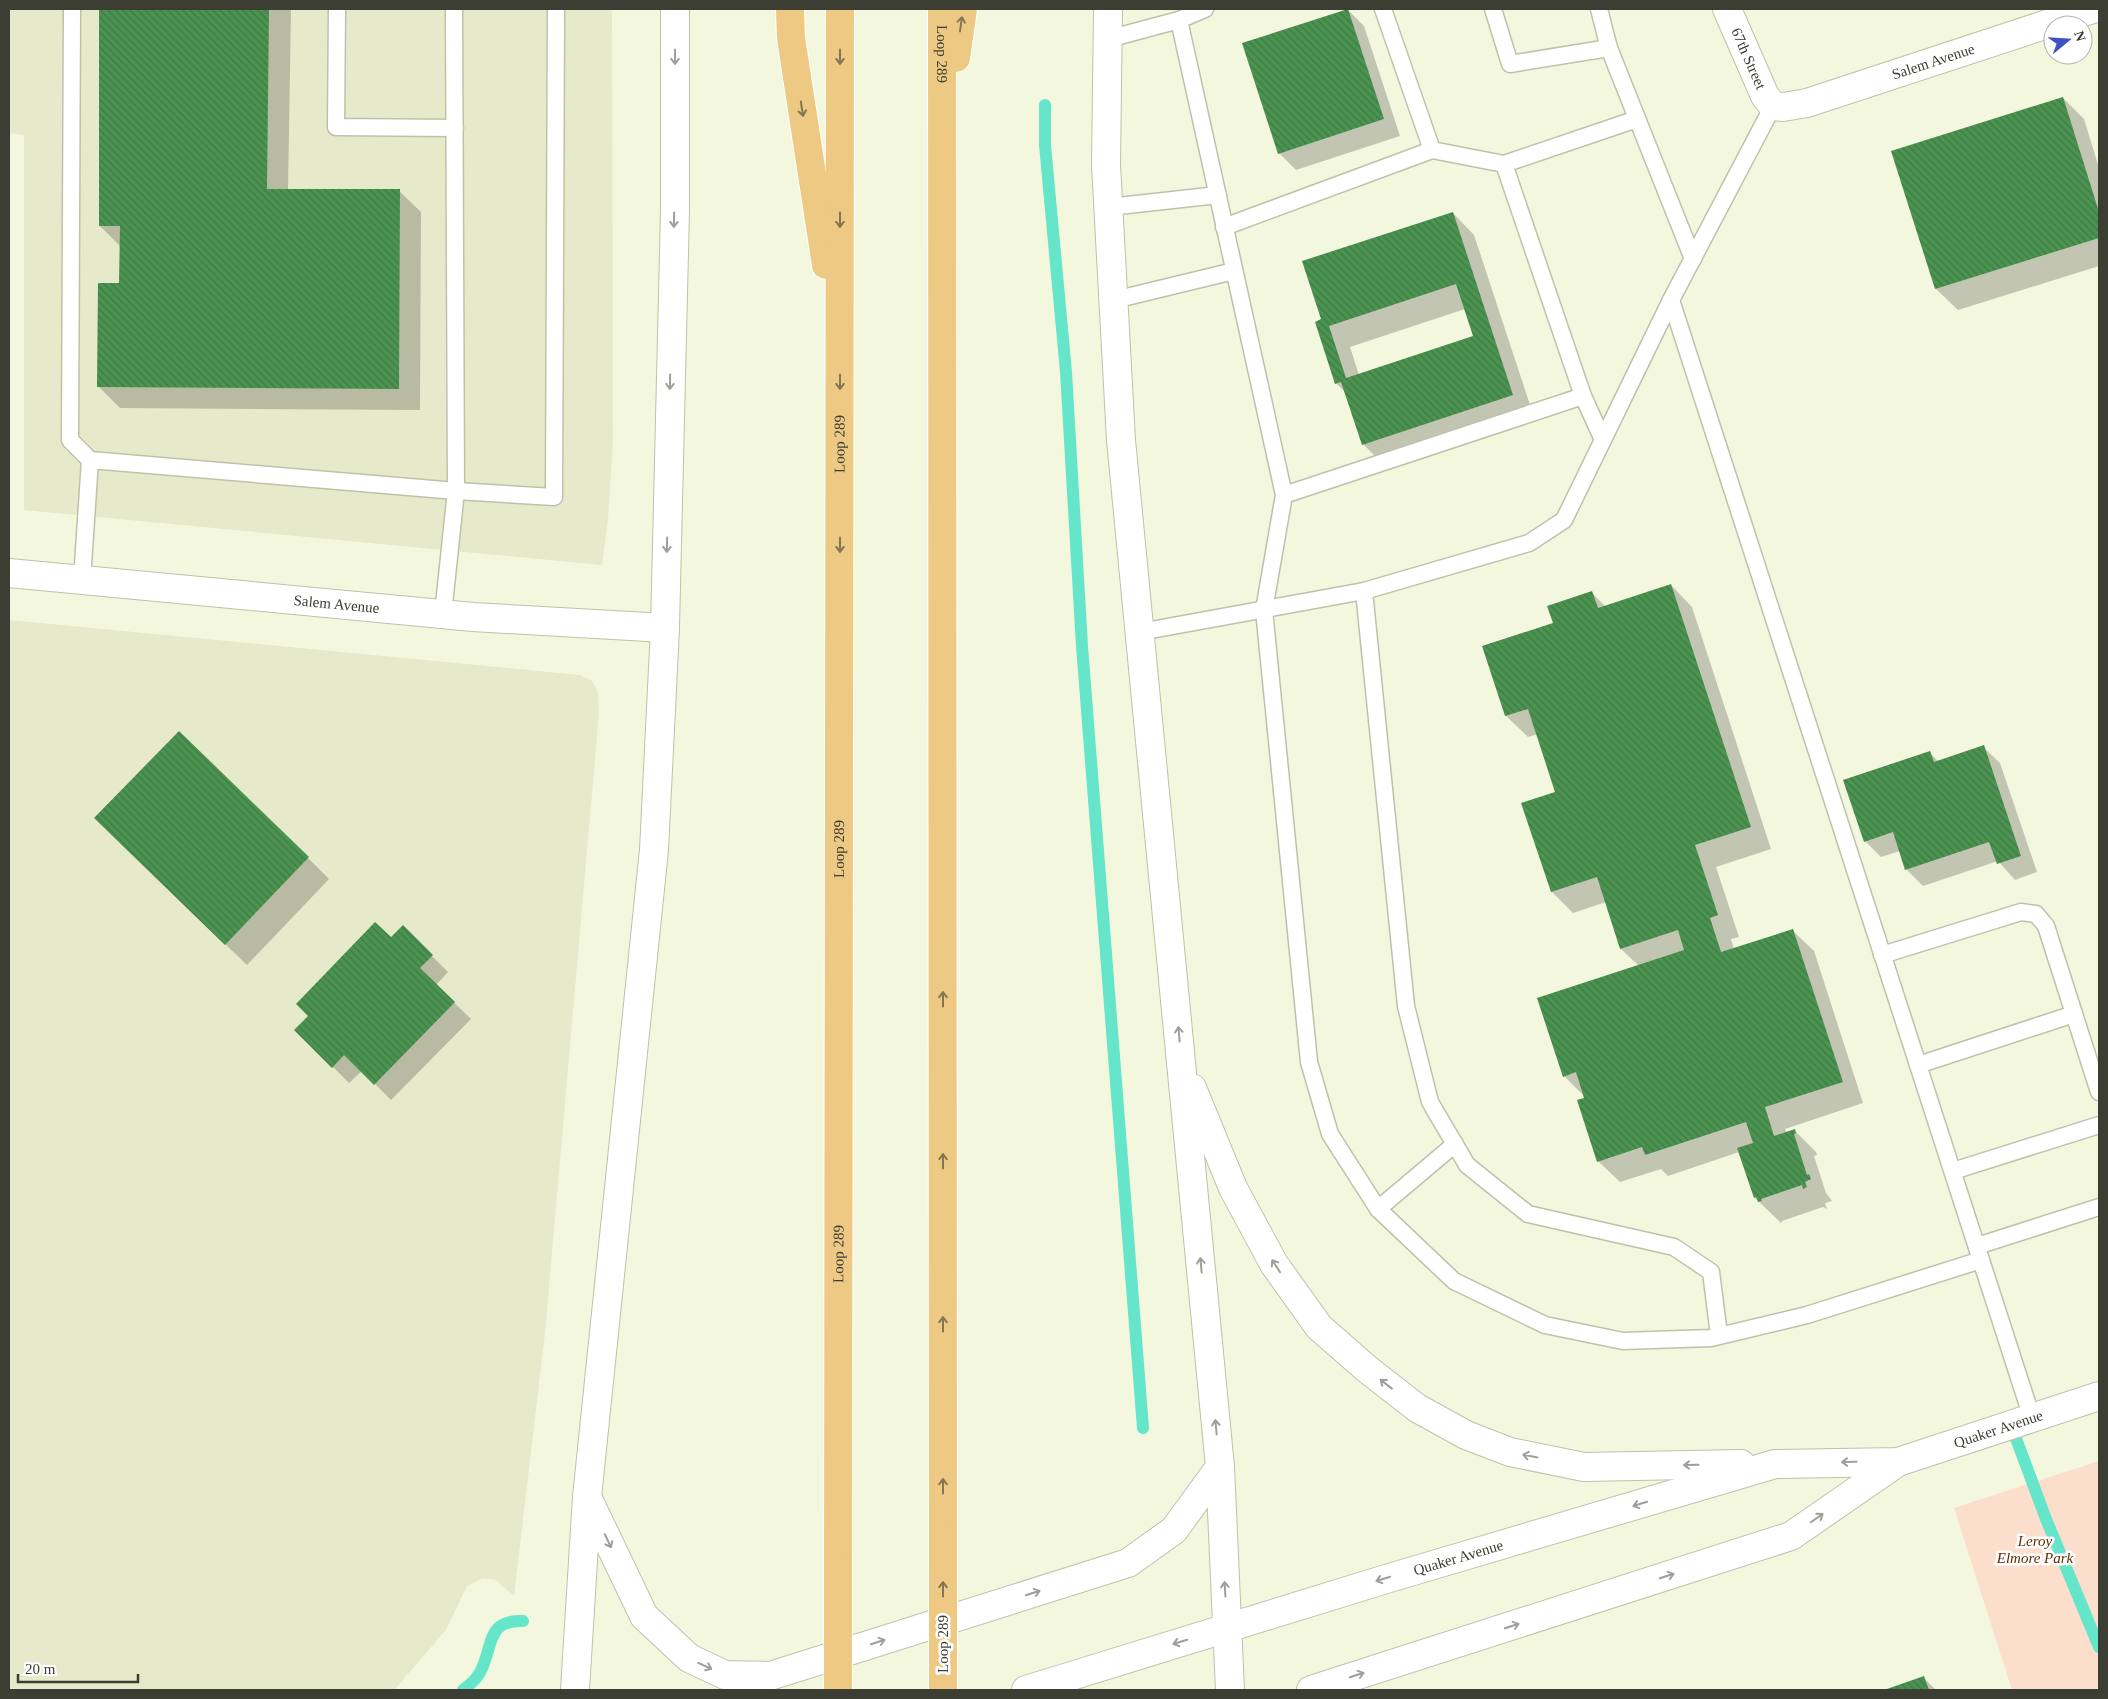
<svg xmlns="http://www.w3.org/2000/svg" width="2108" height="1699" viewBox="0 0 2108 1699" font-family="Georgia,serif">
	<defs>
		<pattern id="building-back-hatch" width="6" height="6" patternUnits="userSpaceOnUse" patternTransform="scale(1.25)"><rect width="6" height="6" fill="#4b9351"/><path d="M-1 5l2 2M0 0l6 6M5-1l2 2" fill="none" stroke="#407944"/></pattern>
	</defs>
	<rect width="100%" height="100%" fill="#f3f7de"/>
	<!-- built -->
	<g fill="#e6eacb">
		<path d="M 9,9 L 612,9 L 613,443 L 608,519 L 602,565 L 24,510 L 24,135 L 9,133 Z"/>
		<path d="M 9,620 L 580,675 L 592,681 L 598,692 L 599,713 L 545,1333 L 514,1596 L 496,1580 L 483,1578 L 467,1586 L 446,1630 L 394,1690 L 9,1690 Z"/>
	</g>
	<!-- green -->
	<path fill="#fcdecd" d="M 2099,1461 L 2099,1690 L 2012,1690 L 1954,1508 Z"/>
	<!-- shadow -->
	<g fill="#0003" fill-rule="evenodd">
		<path d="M 100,9 L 291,9 L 288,190 L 399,191 L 421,212 L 420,410 L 120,408 L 98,386 L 121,284 L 121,247 L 100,226 Z"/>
		<path d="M 1348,10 L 1364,26 L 1400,136 L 1296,170 L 1279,153 Z"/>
		<path d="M 2063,98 L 2084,119 L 2099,168 L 2099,266 L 1958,310 L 1936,289 L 1893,152 Z"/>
		<path d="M 1453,213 L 1474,235 L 1534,417 L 1384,465 L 1363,444 L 1346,393 L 1336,383 L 1323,320 ZM 1465,309 L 1474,337 L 1359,375 L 1350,347 Z"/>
		<path d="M 1671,585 L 1692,607 L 1771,849 L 1716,867 L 1739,937 L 1731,939 L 1734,949 L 1792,930 L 1814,951 L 1863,1103 L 1785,1129 L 1787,1133 L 1794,1130 L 1816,1152 L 1817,1155 L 1814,1156 L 1826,1193 L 1832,1201 L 1825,1203 L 1827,1209 L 1823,1207 L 1782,1221 L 1781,1223 L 1755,1198 L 1739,1152 L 1668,1176 L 1661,1169 L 1620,1182 L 1598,1161 L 1586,1098 L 1564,1076 L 1639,966 L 1621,949 L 1606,902 L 1573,913 L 1552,892 L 1557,793 L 1538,734 L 1528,737 L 1506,716 L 1483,646 L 1554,623 L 1592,593 L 1606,607 Z"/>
		<path d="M 1983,747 L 2000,763 L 2037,872 L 2015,880 L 1998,861 L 1923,886 L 1907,870 L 1900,851 L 1881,857 L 1865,841 L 1930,753 L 1939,762 Z"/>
		<path d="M 117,840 L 308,858 L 329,879 L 247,965 Z"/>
		<path d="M 403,927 L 448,972 L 436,985 L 471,1019 L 391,1100 L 362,1071 L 349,1083 L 296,1030 Z"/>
		<path d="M 1924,1678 L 1936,1690 L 1887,1690 Z"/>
	</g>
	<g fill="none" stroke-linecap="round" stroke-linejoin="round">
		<!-- stream -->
		<g stroke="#65e6cb" stroke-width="12">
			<path d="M 1045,105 L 1045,145 L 1066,372 L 1082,646 L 1143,1428"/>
			<path d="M 2011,1425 L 2046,1519 L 2099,1647"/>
			<path d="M 463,1690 C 472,1683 479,1677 483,1666 C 493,1641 489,1620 523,1621"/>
		</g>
	</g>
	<!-- building -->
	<g fill="url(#building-back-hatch)" fill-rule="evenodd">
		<path d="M 99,9 L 269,9 L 267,189 L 400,189 L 399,389 L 97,387 L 98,283 L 119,283 L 120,226 L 99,226 Z"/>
		<path d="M 1348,9 L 1384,119 L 1278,154 L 1242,43 Z"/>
		<path d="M 2063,97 L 2099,212 L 2099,238 L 1935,289 L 1891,151 Z"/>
		<path d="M 1453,212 L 1513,395 L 1362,445 L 1341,382 L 1335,384 L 1315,322 L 1321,319 L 1302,261 ZM 1456,284 L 1473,336 L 1346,378 L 1329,326 Z"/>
		<path d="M 1671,584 L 1751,827 L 1695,845 L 1718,915 L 1710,918 L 1721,952 L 1793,929 L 1843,1082 L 1765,1107 L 1774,1136 L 1795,1129 L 1796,1133 L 1794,1134 L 1807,1175 L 1809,1174 L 1811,1179 L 1805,1182 L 1807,1187 L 1803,1189 L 1802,1185 L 1761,1199 L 1762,1201 L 1758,1202 L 1756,1197 L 1754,1198 L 1737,1148 L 1753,1143 L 1746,1122 L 1645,1155 L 1642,1147 L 1597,1162 L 1577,1100 L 1584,1098 L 1576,1072 L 1563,1077 L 1537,998 L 1684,950 L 1678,930 L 1620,949 L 1597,877 L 1551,892 L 1521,803 L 1555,792 L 1528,709 L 1505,716 L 1482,646 L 1553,623 L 1547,606 L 1592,591 L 1598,608 Z"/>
		<path d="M 179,731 L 309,857 L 225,945 L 94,818 Z"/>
		<path d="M 1984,745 L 2021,856 L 1997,864 L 1989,842 L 1905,870 L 1893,832 L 1864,842 L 1843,780 L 1930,751 L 1934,762 Z"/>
		<path d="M 375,922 L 391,937 L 403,925 L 433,955 L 420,968 L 455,1002 L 374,1085 L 344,1055 L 332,1068 L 294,1030 L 308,1016 L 296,1004 Z"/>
		<path d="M 1924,1676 L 1929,1690 L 1884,1690 Z"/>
	</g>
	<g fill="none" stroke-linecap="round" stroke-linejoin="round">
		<!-- lane casing -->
		<g stroke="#bec2aa" stroke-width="19">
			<g id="lane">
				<path d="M 72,9 L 70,440 L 90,460 L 456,491 L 554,497 L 556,9"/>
				<path d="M 337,9 L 336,127 L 455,128"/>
				<path d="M 1383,9 L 1432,150 L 1504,164 L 1583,396 L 1603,440"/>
				<path d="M 1493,9 L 1510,64 L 1609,48 L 1693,259"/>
				<path d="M 1599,9 L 1609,48"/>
				<path d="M 1179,20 L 1284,495 L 1264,610 L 1309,1062 L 1330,1134 L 1378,1209 L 1454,1281 L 1545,1325 L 1623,1341 L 1711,1338 L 1807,1315 L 1981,1260"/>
				<path d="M 1108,39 L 1179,20 L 1205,9"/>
				<path d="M 1773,106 L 1671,300 L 2032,1418"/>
				<path d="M 1504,164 L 1637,119"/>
				<path d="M 1109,207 L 1218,195"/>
				<path d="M 1224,227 L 1432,150"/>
				<path d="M 1114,300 L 1234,271"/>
				<path d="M 1284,495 L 1583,396"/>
				<path d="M 82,580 L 90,460"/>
				<path d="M 1364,591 L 1406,1006 L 1430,1102 L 1467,1165 L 1528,1214 L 1674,1247 L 1711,1272 L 1719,1335"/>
				<path d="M 443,614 L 456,491 L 454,9"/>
				<path d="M 1140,632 L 1364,591 L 1529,543 L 1564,520 L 1671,300"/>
				<path d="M 1882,955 L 2021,912 L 2036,914 L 2046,926 L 2099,1092"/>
				<path d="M 1918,1065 L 2074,1014"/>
				<path d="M 1953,1171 L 2099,1125"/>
				<path d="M 1378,1209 L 1455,1144"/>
				<path d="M 1977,1246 L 2099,1207"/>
			</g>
		</g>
		<!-- street casing -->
		<g stroke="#bec2aa" stroke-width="30">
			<g id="street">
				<path id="s1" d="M 1727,9 L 1765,96 L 1773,106 L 1783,107 L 1807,103 L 2093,9"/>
				<path id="s2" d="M 9,573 L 473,617 L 665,628"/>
			</g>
		</g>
		<!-- secondary casing -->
		<g stroke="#bec2aa" stroke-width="30">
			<g id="secondary">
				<path d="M 1108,9 L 1106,165 L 1121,440 L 1220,1467 L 1230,1690"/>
				<path d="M 1192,1088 L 1233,1188 L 1274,1264 L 1319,1327 L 1367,1369 L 1417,1408 L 1466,1435 L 1510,1452 L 1584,1467 L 1741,1464"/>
				<path d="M 588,1499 L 644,1616 L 689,1658 L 725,1675 L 770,1676 L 1128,1563 L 1174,1530 L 1220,1467"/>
				<path d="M 575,1690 L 587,1497 L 654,850 L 665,628 L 675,210 L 675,9"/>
				<path id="s3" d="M 1026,1690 L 1386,1579 L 1775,1464 L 1898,1462 L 2099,1396"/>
				<path d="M 1311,1690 L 1791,1536 L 1898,1462"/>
			</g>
		</g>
		<!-- highway casing -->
		<g stroke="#fff" stroke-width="30">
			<g id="highway">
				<path d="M 790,9 L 791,38 L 826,265"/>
				<path id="s4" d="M 942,9 L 943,1535"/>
				<path d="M 956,58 L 963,9"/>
				<path id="s5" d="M 838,1569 L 840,9"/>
			</g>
		</g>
		<!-- lane -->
		<use href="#lane" stroke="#fff" stroke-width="16"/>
		<!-- street -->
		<use href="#street" stroke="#fff" stroke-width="28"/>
		<!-- secondary -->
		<use href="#secondary" stroke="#fff" stroke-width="28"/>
		<!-- highway -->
		<use href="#highway" stroke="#edc983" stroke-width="28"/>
		<!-- highway-bridge casing -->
		<g stroke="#fff" stroke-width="30" stroke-linecap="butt">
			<g id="highway-bridge">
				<path d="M 838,1690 L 838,1569"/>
				<path d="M 943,1690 L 943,1535"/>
			</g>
		</g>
		<!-- highway-bridge -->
		<use href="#highway-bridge" stroke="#edc983" stroke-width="28"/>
	</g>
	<!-- one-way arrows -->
	<defs><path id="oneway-shaft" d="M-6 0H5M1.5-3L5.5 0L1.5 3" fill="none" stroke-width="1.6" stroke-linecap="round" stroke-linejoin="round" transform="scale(1.25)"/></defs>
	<g stroke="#837654">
		<use href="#oneway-shaft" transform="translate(961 24) rotate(-82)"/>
		<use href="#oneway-shaft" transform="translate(840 57) rotate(90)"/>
		<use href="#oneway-shaft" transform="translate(802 109) rotate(81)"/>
		<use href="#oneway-shaft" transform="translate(840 220) rotate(90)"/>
		<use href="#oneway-shaft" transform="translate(840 382) rotate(90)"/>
		<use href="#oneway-shaft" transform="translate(840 545) rotate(90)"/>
		<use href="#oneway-shaft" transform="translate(943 999) rotate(-90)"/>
		<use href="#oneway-shaft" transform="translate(943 1161) rotate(-90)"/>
		<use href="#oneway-shaft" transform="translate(943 1324) rotate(-90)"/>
		<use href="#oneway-shaft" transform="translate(943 1486) rotate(-90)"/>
		<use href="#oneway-shaft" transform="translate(943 1589) rotate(-90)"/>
	</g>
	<g stroke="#9e9e9a">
		<use href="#oneway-shaft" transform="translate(675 57) rotate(90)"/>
		<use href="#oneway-shaft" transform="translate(674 220) rotate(91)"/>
		<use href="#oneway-shaft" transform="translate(670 382) rotate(91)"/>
		<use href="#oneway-shaft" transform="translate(667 545) rotate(91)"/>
		<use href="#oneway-shaft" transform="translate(1179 1034) rotate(-95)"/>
		<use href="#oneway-shaft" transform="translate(1201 1265) rotate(-95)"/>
		<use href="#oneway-shaft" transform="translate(1276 1266) rotate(-123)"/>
		<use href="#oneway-shaft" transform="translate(1386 1384) rotate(-142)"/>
		<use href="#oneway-shaft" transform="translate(1216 1427) rotate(-95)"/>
		<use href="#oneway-shaft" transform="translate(1530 1456) rotate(-169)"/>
		<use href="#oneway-shaft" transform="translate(1849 1462) rotate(179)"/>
		<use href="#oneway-shaft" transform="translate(1691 1465) rotate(179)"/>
		<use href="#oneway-shaft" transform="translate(1640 1504) rotate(163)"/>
		<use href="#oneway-shaft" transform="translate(1817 1518) rotate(-35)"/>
		<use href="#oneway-shaft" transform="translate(608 1541) rotate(65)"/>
		<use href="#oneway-shaft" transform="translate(1667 1576) rotate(-18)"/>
		<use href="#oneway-shaft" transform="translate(1383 1579) rotate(163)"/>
		<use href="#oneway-shaft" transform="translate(1225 1589) rotate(-93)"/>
		<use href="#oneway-shaft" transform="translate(1033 1593) rotate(-18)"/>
		<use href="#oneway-shaft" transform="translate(1512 1626) rotate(-18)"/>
		<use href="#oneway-shaft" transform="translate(878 1642) rotate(-18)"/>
		<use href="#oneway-shaft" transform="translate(1180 1642) rotate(163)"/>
		<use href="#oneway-shaft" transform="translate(705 1666) rotate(24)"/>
		<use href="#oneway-shaft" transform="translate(1357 1675) rotate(-18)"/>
	</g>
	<g text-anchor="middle" stroke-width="5" stroke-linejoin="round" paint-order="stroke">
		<!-- street labels -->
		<g font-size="15" fill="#3c3e34" stroke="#fff">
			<text dy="5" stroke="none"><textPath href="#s4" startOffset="45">Loop 289</textPath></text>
			<text dy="5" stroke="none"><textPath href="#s1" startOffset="54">67th Street</textPath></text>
			<text dy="5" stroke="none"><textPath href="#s1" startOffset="275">Salem Avenue</textPath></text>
			<text dy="5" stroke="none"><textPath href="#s5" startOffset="1125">Loop 289</textPath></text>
			<text dy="5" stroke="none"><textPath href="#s2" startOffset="329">Salem Avenue</textPath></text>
			<text dy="5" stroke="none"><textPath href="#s5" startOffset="720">Loop 289</textPath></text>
			<text dy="5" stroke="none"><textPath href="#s5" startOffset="315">Loop 289</textPath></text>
			<text dy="5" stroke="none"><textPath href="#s3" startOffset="1011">Quaker Avenue</textPath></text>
			<text dy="5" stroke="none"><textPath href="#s3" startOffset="452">Quaker Avenue</textPath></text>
			<text transform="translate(943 1644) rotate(-90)" y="5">Loop 289</text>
		</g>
		<!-- park labels -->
		<g font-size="15" font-style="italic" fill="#612c03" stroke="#fff">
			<text x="2035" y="1546">Leroy<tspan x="2035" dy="17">Elmore Park</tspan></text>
		</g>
	</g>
	<!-- border -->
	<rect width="2108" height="1699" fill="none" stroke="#3c3e34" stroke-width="20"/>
	<!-- north arrow -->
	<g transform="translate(2068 40) rotate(72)"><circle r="24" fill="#ffffff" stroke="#b1b2ae"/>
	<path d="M0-4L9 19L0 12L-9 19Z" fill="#3e52c5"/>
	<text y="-8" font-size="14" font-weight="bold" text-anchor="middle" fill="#3c3e34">N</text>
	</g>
	<!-- scale -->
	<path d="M18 1674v8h120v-8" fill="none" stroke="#3c3e34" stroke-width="2.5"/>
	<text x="25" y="1674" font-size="15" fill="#3c3e34" stroke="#ffffff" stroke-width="4" paint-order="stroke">20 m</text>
</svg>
